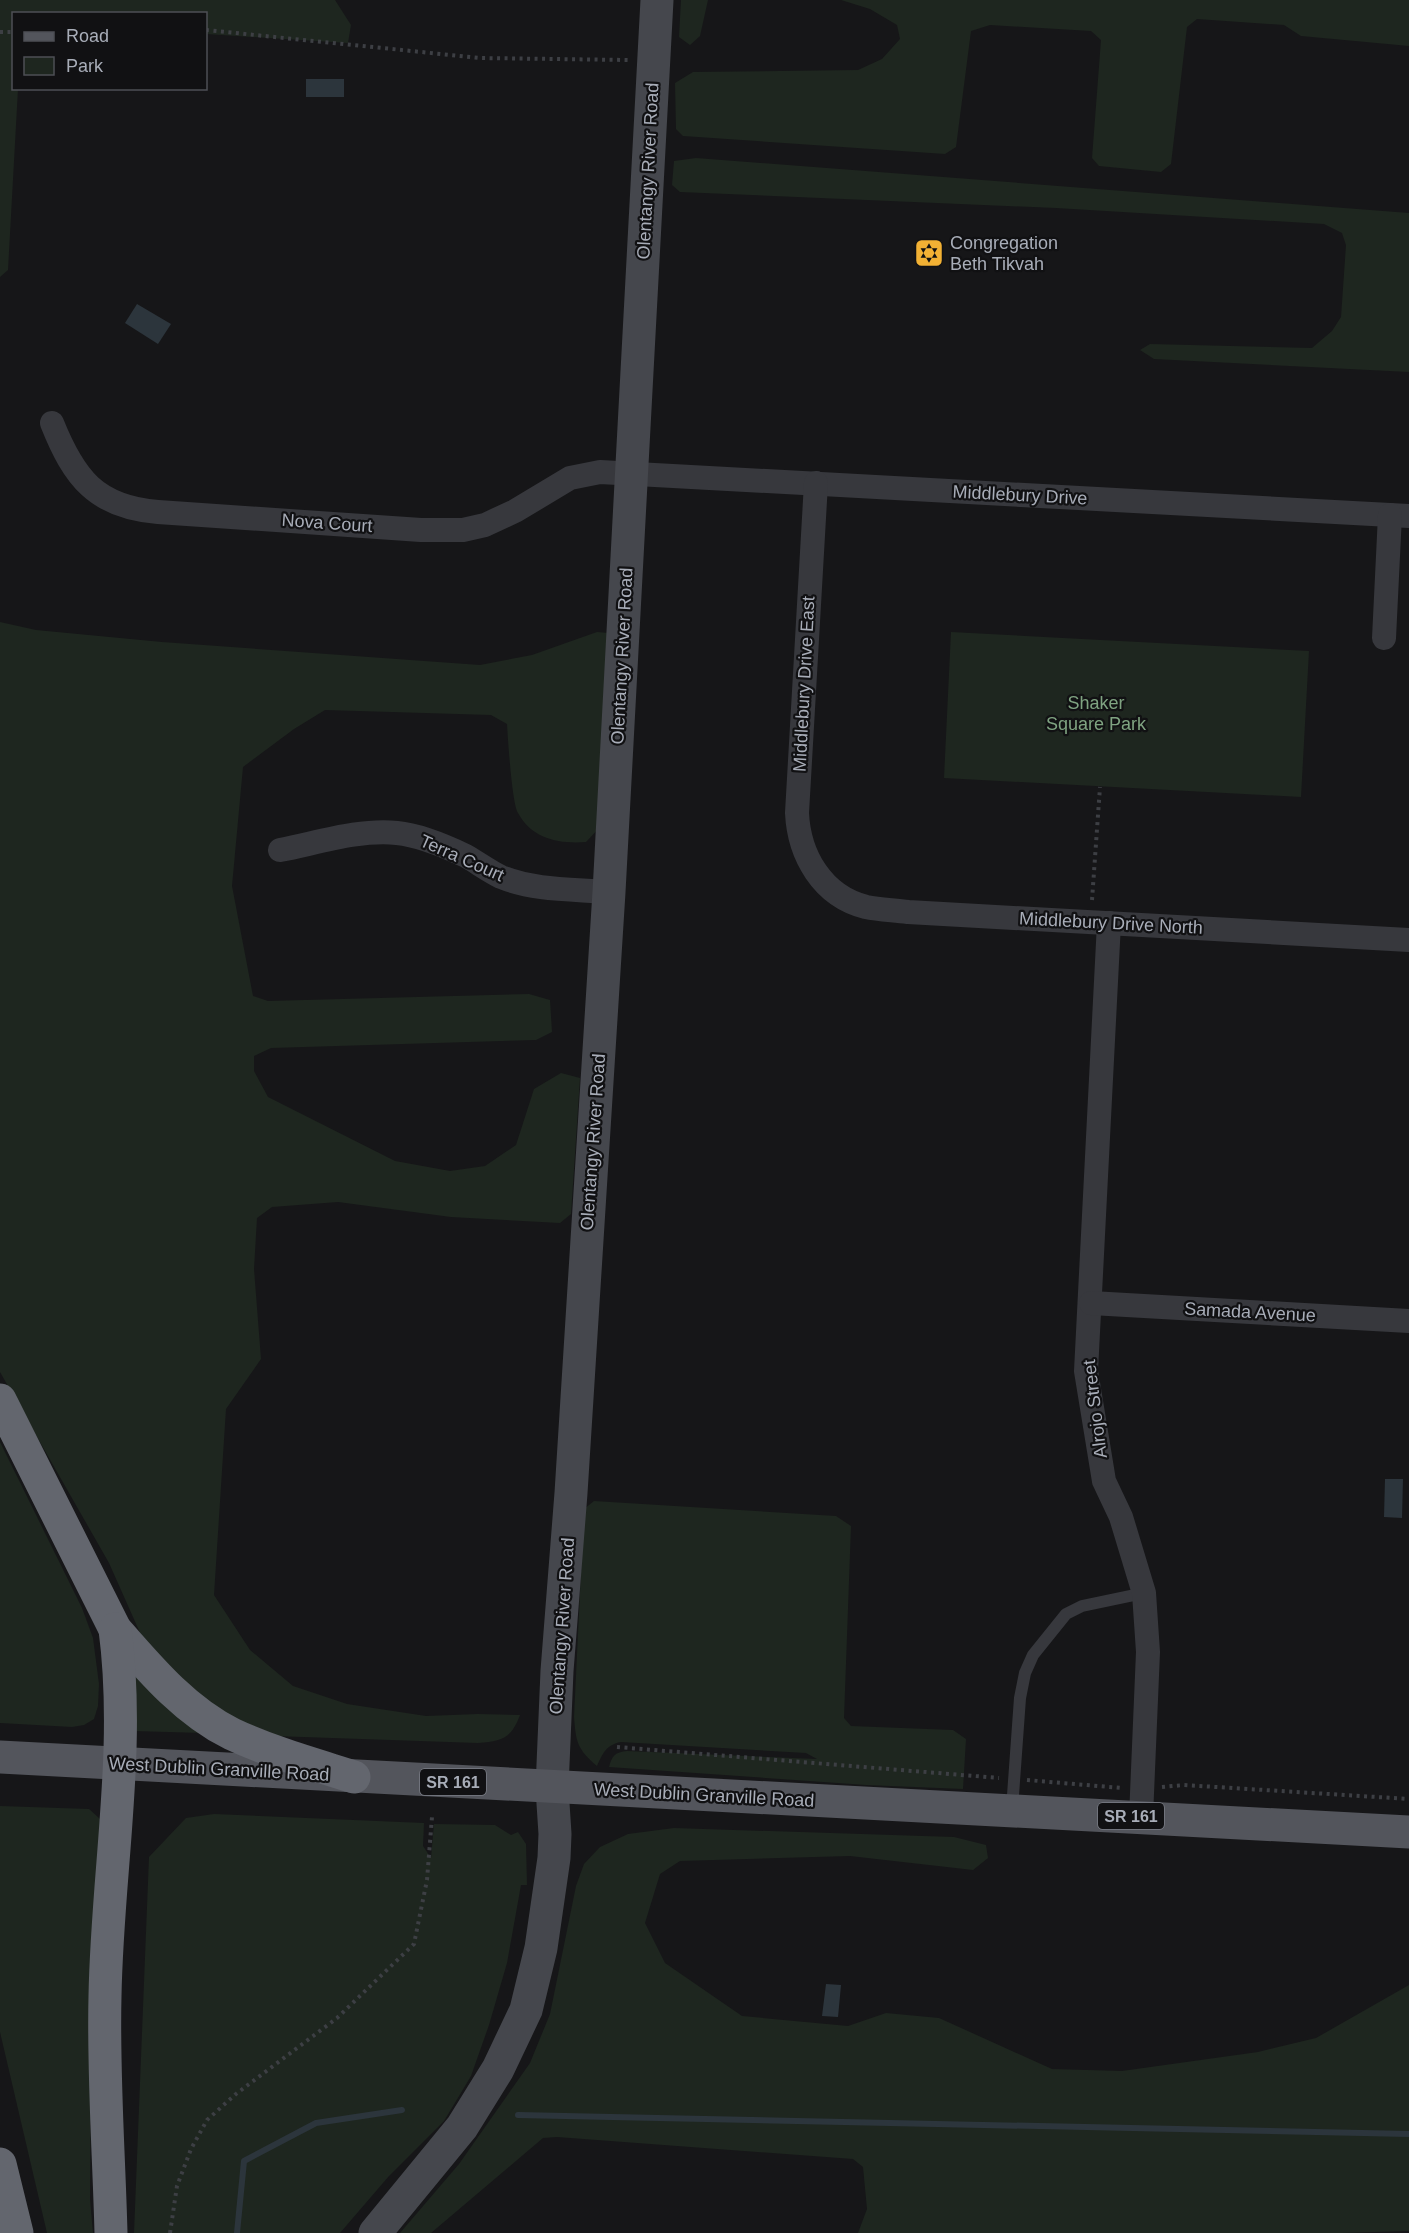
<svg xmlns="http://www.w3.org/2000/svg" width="1409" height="2233" viewBox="0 0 1409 2233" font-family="Arial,sans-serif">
	<rect width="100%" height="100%" fill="#161618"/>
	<!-- green -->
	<g fill="#1e261f">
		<path d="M 0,0 L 335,0 L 351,25 L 348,43 L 206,34 L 206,14 L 14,14 L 14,88 L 18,89 L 8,270 L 0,277 Z"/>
		<path d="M 681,0 L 708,0 L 700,36 L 690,45 L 679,37 Z"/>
		<path d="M 841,0 L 1409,0 L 1409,46 L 1301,36 L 1284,25 L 1197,19 L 1187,27 L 1171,164 L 1161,172 L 1099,166 L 1092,158 L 1101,40 L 1091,31 L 990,25 L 971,31 L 956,147 L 945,154 L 683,136 L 676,129 L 675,83 L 693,72 L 858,70 L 882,59 L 900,39 L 897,25 L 870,9 Z"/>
		<path d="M 696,158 L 1409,213 L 1409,372 L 1154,359 L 1140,350 L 1150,344 L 1312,348 L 1332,331 L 1341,317 L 1346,245 L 1342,233 L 1324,224 L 1056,208 L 680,192 L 672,185 L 674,161 Z"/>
		<path d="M 0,622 L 36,630 L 162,642 L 480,665 L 532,655 L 597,632 L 608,633 L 602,825 L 586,842 C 559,844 532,839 518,813 C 512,803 508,741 507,724 L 491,715 L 325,710 L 294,729 L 243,767 L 232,886 L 253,996 L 268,1001 L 529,994 L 550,1000 L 552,1032 L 536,1040 L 271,1048 L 254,1056 L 254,1071 L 268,1097 L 395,1161 L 450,1171 L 485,1166 L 516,1145 L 534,1089 L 561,1073 L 580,1078 L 571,1214 L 560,1223 L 451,1217 L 338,1202 L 272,1207 L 257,1218 L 254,1269 L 261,1359 L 226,1409 L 214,1595 L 250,1650 L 293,1686 L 347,1704 L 426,1716 L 478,1714 L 520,1715 C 511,1739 502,1741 478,1743 L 274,1736 L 249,1727 L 194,1695 L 141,1635 L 109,1563 L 0,1372 Z"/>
		<path d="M 951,632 L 1309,651 L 1301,797 L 944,778 Z"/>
		<path d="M 0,1442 L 82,1608 L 93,1638 L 99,1684 L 98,1706 L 94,1719 L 84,1725 L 72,1727 L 0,1723 Z"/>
		<path d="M 594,1501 L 836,1516 L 851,1526 L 844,1718 L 851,1726 L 953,1730 L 966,1739 L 963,1789 L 866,1785 L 609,1767 C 612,1756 615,1752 627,1751 L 817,1759 L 806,1753 L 621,1742 C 606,1745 603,1753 597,1766 C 577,1749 576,1742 574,1717 L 584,1509 Z"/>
		<path d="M 135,1676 L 203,1733 L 133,1731 Z"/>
		<path d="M 0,1806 L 89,1809 L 100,1819 L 91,2059 L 90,2199 L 93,2233 L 47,2233 L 0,2032 Z"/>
		<path d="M 214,1814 L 424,1823 L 423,1846 L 431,1858 L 434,1824 L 495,1825 L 511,1835 L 518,1832 L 526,1844 L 527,1885 L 521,1885 L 507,1963 L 489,2025 L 471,2076 L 444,2121 L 389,2176 L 340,2233 L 134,2233 L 149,1857 L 186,1818 Z"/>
		<path d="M 674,1828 L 954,1837 L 986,1845 L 988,1858 L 973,1870 L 850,1856 L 680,1861 L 660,1874 L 645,1923 L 665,1963 L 742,2016 L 848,2026 L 886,2013 L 939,2018 L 1052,2069 L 1122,2071 L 1258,2052 L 1316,2038 L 1409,1985 L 1409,2231 L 1341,2233 L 858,2233 L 867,2209 L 863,2167 L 853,2159 L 557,2137 L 543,2138 L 431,2233 L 400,2233 L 459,2164 L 530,2063 L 550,2014 L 576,1886 L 584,1864 L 600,1847 L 628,1834 Z"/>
	</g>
	<!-- water -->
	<g fill="#2c353c">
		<rect x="306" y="79" width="38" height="18"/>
		<path d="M 137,304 L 171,324 L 158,344 L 125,323 Z"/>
		<path d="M 1385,1479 L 1403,1479 L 1402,1518 L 1384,1517 Z"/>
		<path d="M 826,1984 L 841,1985 L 838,2017 L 822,2016 Z"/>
	</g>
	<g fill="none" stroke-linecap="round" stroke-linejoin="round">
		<!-- stream -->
		<g stroke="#2c353c" stroke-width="6">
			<path d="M 518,2115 L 1409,2134"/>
			<path d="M 237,2233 L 244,2161 L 316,2123 L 402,2110"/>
		</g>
		<!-- path -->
		<g stroke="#3d3f44" stroke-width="4" stroke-dasharray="3 4.5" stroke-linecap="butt">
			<path d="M 206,30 L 480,58 L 629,60"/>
			<path d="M 0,32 L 14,32"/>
			<path d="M 1092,900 L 1100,787"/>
			<path d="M 617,1747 L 999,1778"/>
			<path d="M 1027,1780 L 1122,1788"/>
			<path d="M 1162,1787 L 1184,1785 L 1409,1799"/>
			<path d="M 170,2233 L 177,2186 L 191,2149 L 207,2120 L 236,2094 L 337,2018 L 414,1944 L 427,1880 L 432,1817"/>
		</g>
		<!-- lane -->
		<path stroke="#37383d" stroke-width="12" d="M 1012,1809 L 1020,1698 L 1025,1673 L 1033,1655 L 1066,1614 L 1082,1606 L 1144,1593"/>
		<!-- street -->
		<g stroke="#37383d" stroke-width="24">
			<path d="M 52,423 C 74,478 96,507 158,512 L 421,530 L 463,530 L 485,525 L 515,511 L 570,478 L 600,472 L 1409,516"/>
			<path d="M 816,483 L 797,813 C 799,855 822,896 866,907 C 880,910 894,910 908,912 L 1409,940"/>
			<path d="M 1384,638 L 1390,515"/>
			<path d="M 280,850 C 317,843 359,829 397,833 C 420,835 445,846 466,856 C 478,863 489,871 501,877 C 535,891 574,889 609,892"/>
			<path d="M 1109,923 L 1086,1371 L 1104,1481 L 1121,1517 L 1144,1593 L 1148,1652 L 1141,1817"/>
			<path d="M 1091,1303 L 1409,1321"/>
		</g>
		<!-- secondary -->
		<path stroke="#45474d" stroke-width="33" d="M 375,2233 L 462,2127 L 498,2069 L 526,2010 L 541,1948 L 554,1858 L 555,1834 L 552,1788 L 557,1671 L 571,1493 L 609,892 L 657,0"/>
		<!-- primary -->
		<path stroke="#53555c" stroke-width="33" d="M 0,1757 L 1409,1832"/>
		<!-- highway -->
		<g stroke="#63666e" stroke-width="33">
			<path d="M 0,1400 L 115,1629 C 149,1668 185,1711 232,1734 C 270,1752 313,1764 354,1777"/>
			<path d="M 0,2164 L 17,2233"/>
			<path d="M 111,2233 C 109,2155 103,2074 105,1996 C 107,1874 131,1751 115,1629"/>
		</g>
	</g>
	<!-- icons -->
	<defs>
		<g id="synagogue-square" transform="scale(1.5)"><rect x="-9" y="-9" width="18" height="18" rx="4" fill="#f2b134" stroke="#111113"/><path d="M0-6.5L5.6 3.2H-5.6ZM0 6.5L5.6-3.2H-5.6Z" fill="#111"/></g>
	</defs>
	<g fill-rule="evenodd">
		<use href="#synagogue-square" x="929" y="253"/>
	</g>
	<g text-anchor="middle" stroke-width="4.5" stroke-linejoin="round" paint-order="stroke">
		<!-- shield labels -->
		<g fill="#111113" stroke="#7b7e86" stroke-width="1.5">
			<rect x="420" y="1769" width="66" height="26" rx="4.5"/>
			<rect x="1098" y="1803" width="66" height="26" rx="4.5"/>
		</g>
		<g font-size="16" font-weight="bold" fill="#a8adb8">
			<text x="453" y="1788">SR 161</text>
			<text x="1131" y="1822">SR 161</text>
		</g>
		<!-- street labels -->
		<g font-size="18" fill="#a8adb8" stroke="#111113">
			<text transform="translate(648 171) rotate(-87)" y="6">Olentangy River Road</text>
			<text transform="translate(1020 495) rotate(3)" y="6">Middlebury Drive</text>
			<text transform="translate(327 523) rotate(4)" y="6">Nova Court</text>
			<text transform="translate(622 656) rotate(-87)" y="6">Olentangy River Road</text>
			<text transform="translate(804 684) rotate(-87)" y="6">Middlebury Drive East</text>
			<text transform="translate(462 858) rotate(24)" y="6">Terra Court</text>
			<text transform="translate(1111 923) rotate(3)" y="6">Middlebury Drive North</text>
			<text transform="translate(593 1142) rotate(-86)" y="6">Olentangy River Road</text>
			<text transform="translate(1250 1312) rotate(3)" y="6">Samada Avenue</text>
			<text transform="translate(1095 1409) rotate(-97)" y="6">Alrojo Street</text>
			<text transform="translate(562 1626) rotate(-86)" y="6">Olentangy River Road</text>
			<text transform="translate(219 1769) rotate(3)" y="6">West Dublin Granville Road</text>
			<text transform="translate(704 1795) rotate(3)" y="6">West Dublin Granville Road</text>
		</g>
		<!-- poi labels -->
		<g font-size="18" fill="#a8adb8" stroke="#111113" text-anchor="start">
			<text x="950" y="249">Congregation<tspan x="950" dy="21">Beth Tikvah</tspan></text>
		</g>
		<!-- park labels -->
		<g font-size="18" fill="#7fa381" stroke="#111113">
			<text x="1096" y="709">Shaker<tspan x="1096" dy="21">Square Park</tspan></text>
		</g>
	</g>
	<!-- legend -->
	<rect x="12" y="12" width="195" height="78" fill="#111113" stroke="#4d4f55" stroke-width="1.5"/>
	<rect x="24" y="32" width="30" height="9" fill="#53555c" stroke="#4d4f55" stroke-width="1.5"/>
	<text x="66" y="42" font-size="18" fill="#a8adb8">Road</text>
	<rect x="24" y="57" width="30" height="18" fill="#1e261f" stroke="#4d4f55" stroke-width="1.5"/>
	<text x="66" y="72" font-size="18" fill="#a8adb8">Park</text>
</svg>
